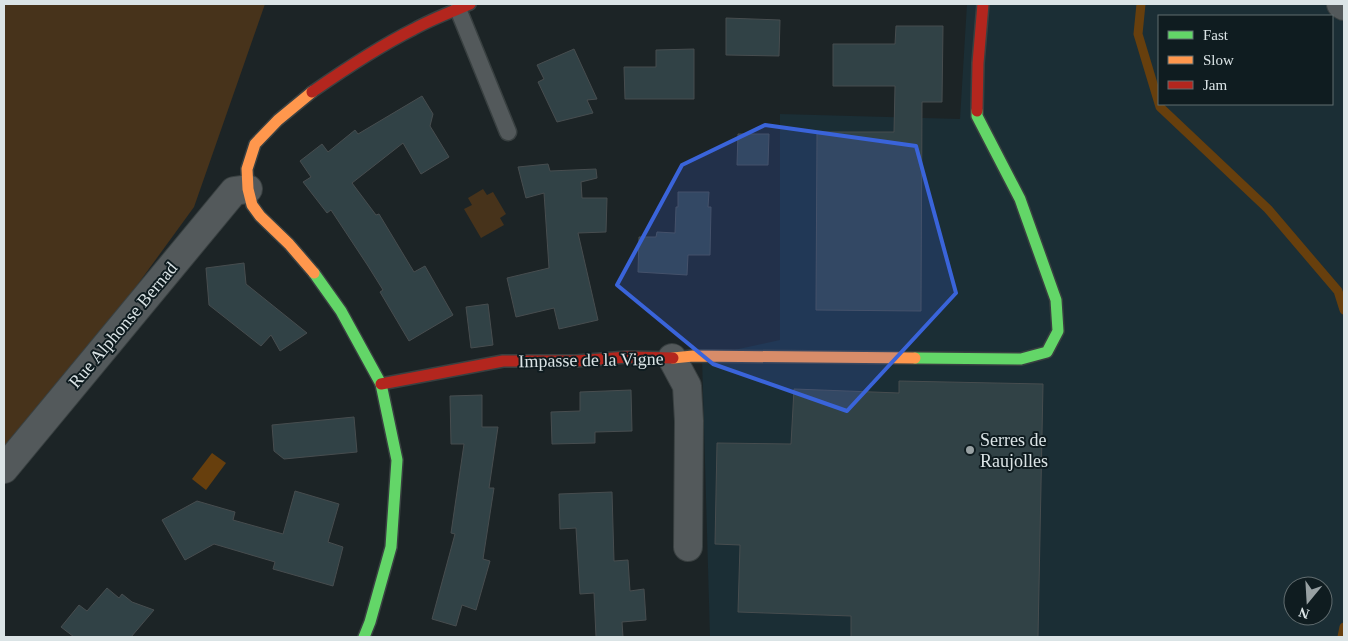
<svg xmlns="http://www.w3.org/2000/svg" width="1348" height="641" viewBox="0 0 1348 641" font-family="'Times New Roman',serif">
	<rect width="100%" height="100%" fill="#1c2426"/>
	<!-- built -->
	<path fill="#1b2e35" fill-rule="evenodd" d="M 967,4 L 1344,4 L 1344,637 L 710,637 L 702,357 L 780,340 L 780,114 L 960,119 ZM 1159,16 L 1332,16 L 1332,104 L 1159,104 ZM 1293,586 L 1323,586 L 1323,616 L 1293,616 Z"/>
	<!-- green -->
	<g fill="#47331b">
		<path d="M 4,4 L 265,4 L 194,207 L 4,468 Z"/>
		<path d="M 483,189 L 487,195 L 493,192 L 506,214 L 500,218 L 504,225 L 481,238 L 464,209 L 472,205 L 468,198 Z"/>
	</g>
	<!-- water -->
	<path fill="#673f0d" d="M 212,453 L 226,463 L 206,490 L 192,479 Z"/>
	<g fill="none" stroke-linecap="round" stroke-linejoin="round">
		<!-- stream -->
		<g stroke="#673f0d" stroke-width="9">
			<path d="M 1141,4 L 1138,34 L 1160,107 L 1268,209 L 1338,291 L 1344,310"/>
			<path d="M 1342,637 L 1344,627"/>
		</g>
	</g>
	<!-- building -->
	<g fill="#314246" stroke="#474d4f">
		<path d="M 726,18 L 780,20 L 779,56 L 726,55 Z"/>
		<path d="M 896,26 L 943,26 L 942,102 L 922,102 L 921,311 L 816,310 L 817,132 L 894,132 L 895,86 L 833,86 L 833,44 L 895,44 Z"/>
		<path d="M 574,49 L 597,99 L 587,100 L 593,113 L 557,122 L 538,82 L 544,79 L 537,65 Z"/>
		<path d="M 694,49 L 694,99 L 625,99 L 624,67 L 656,67 L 656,50 Z"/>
		<path d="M 422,96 L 433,114 L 430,126 L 449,157 L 421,174 L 403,143 L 352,183 L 376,215 L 379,214 L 414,272 L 425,266 L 453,315 L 409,341 L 380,292 L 383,290 L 368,266 L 331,210 L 327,213 L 303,182 L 311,177 L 300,161 L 322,144 L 328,152 L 355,130 L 358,134 Z"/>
		<path d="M 738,134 L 769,134 L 768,165 L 737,165 Z"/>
		<path d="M 548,164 L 550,171 L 596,169 L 597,178 L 581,182 L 582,198 L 607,198 L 606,232 L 578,233 L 598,320 L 559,329 L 554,308 L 516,317 L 507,278 L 549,268 L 544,193 L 526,198 L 518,167 Z"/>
		<path d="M 678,192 L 709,192 L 708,207 L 711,207 L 710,255 L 688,255 L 687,275 L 638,272 L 639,237 L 656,237 L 657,232 L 675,233 L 676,207 L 678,207 Z"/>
		<path d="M 244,263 L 246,284 L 307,333 L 280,351 L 271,335 L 261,346 L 209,305 L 206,268 Z"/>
		<path d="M 488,304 L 493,345 L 471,348 L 466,307 Z"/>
		<path d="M 899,381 L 1043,384 L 1038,637 L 851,637 L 851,616 L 738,612 L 740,545 L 715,544 L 717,443 L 791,444 L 794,389 L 899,393 Z"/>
		<path d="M 631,390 L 632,431 L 595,432 L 595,443 L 552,444 L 551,412 L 580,411 L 580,392 Z"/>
		<path d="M 482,395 L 482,427 L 498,427 L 489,488 L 494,488 L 483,559 L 490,561 L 476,610 L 462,605 L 456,626 L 432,619 L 455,534 L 451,533 L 464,444 L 451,444 L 450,396 Z"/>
		<path d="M 354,417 L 357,452 L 284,459 L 274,451 L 272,425 Z"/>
		<path d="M 295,491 L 339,504 L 328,542 L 343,547 L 333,586 L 273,569 L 275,562 L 214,544 L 185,560 L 162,520 L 197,501 L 235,512 L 233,520 L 283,534 Z"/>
		<path d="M 612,492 L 614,561 L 628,560 L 630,591 L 644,589 L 646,620 L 622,622 L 623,637 L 596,637 L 594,593 L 580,594 L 576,528 L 560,529 L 559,494 Z"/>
		<path d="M 107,588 L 119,598 L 122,594 L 132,602 L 154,610 L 131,637 L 74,637 L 61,627 L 79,605 L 87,611 Z"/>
	</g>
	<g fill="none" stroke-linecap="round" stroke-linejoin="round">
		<!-- lane casing -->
		<g stroke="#394041" stroke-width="19">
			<path id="lane" d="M 458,9 L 508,132"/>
		</g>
		<!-- street casing -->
		<g stroke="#394041" stroke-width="30">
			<g id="street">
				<path d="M 1341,4 L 1344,6"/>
				<path d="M 672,358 L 687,386 L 689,421 L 688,547"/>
				<path d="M 4,469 L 234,191 L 248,189"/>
			</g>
		</g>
		<!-- fast casing -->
		<g stroke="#394041" stroke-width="14">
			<g id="fast">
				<path d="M 314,273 L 341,311 L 381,384 L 397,460 L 391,547 L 370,622 L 364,637"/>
				<path d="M 915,358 L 1021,359 L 1047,352 L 1058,331 L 1056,300 L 1020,199 L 977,116 L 977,111"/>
			</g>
		</g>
		<!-- slow casing -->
		<g stroke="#394041" stroke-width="14">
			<g id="slow">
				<path d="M 312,92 L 278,120 L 255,144 L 247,169 L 248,189 L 252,205 L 260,216 L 289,244 L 314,273"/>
				<path d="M 673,358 L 693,356 L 915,358"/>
			</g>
		</g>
		<!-- jam casing -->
		<g stroke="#394041" stroke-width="14">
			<g id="jam">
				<path d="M 312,92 C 345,69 378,47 414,29 C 432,19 451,12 470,4"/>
				<path d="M 977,111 L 978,63 L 983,4"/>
				<path d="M 381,384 L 503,361 L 576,361 L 627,357 L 673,358"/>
			</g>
		</g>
		<!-- lane -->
		<use href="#lane" stroke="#53595b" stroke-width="16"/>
		<!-- street -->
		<use href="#street" stroke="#53595b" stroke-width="28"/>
		<!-- fast -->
		<use href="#fast" stroke="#63d668" stroke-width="11"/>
		<!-- slow -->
		<use href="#slow" stroke="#ff974d" stroke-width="11"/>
		<!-- jam -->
		<use href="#jam" stroke="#b3261e" stroke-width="11"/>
	</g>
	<!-- marked area -->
	<path fill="#3a64da" fill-opacity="0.2" stroke="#3a64da" stroke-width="4" stroke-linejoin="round" d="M 765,125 L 916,146 L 956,293 L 847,411 L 713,364 L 617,285 L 682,165 Z"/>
	<!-- markers -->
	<circle fill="#98a1a3" stroke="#0f1c20" stroke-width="2" cx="970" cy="450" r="5"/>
	<g text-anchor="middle" stroke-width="4" stroke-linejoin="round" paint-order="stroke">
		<!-- street labels -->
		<g font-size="18" fill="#dbe4e6" stroke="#0f1c20">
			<text transform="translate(123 325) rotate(-50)" y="6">Rue Alphonse Bernad</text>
			<text transform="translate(591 360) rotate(-1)" y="6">Impasse de la Vigne</text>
		</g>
		<!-- poi labels -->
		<g font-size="18" fill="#dbe4e6" stroke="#0f1c20" text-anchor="start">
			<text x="980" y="446">Serres de<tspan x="980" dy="21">Raujolles</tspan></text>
		</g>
	</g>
	<!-- border -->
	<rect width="1348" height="641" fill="none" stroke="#dbe4e6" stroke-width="10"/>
	<!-- legend -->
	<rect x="1158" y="15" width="175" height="90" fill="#0f1c20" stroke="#616c6f"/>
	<rect x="1168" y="31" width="25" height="8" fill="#63d668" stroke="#616c6f"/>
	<text x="1203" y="40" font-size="15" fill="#dbe4e6">Fast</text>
	<rect x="1168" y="56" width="25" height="8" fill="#ff974d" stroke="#616c6f"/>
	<text x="1203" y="65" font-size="15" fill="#dbe4e6">Slow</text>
	<rect x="1168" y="81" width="25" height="8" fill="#b3261e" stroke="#616c6f"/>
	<text x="1203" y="90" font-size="15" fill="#dbe4e6">Jam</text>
	<!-- north arrow -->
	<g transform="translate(1308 601) rotate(198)"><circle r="24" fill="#0f1c20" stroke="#616c6f"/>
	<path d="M0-4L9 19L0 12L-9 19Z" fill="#98a1a3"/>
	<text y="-8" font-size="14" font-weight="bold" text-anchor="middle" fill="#dbe4e6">N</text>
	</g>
</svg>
